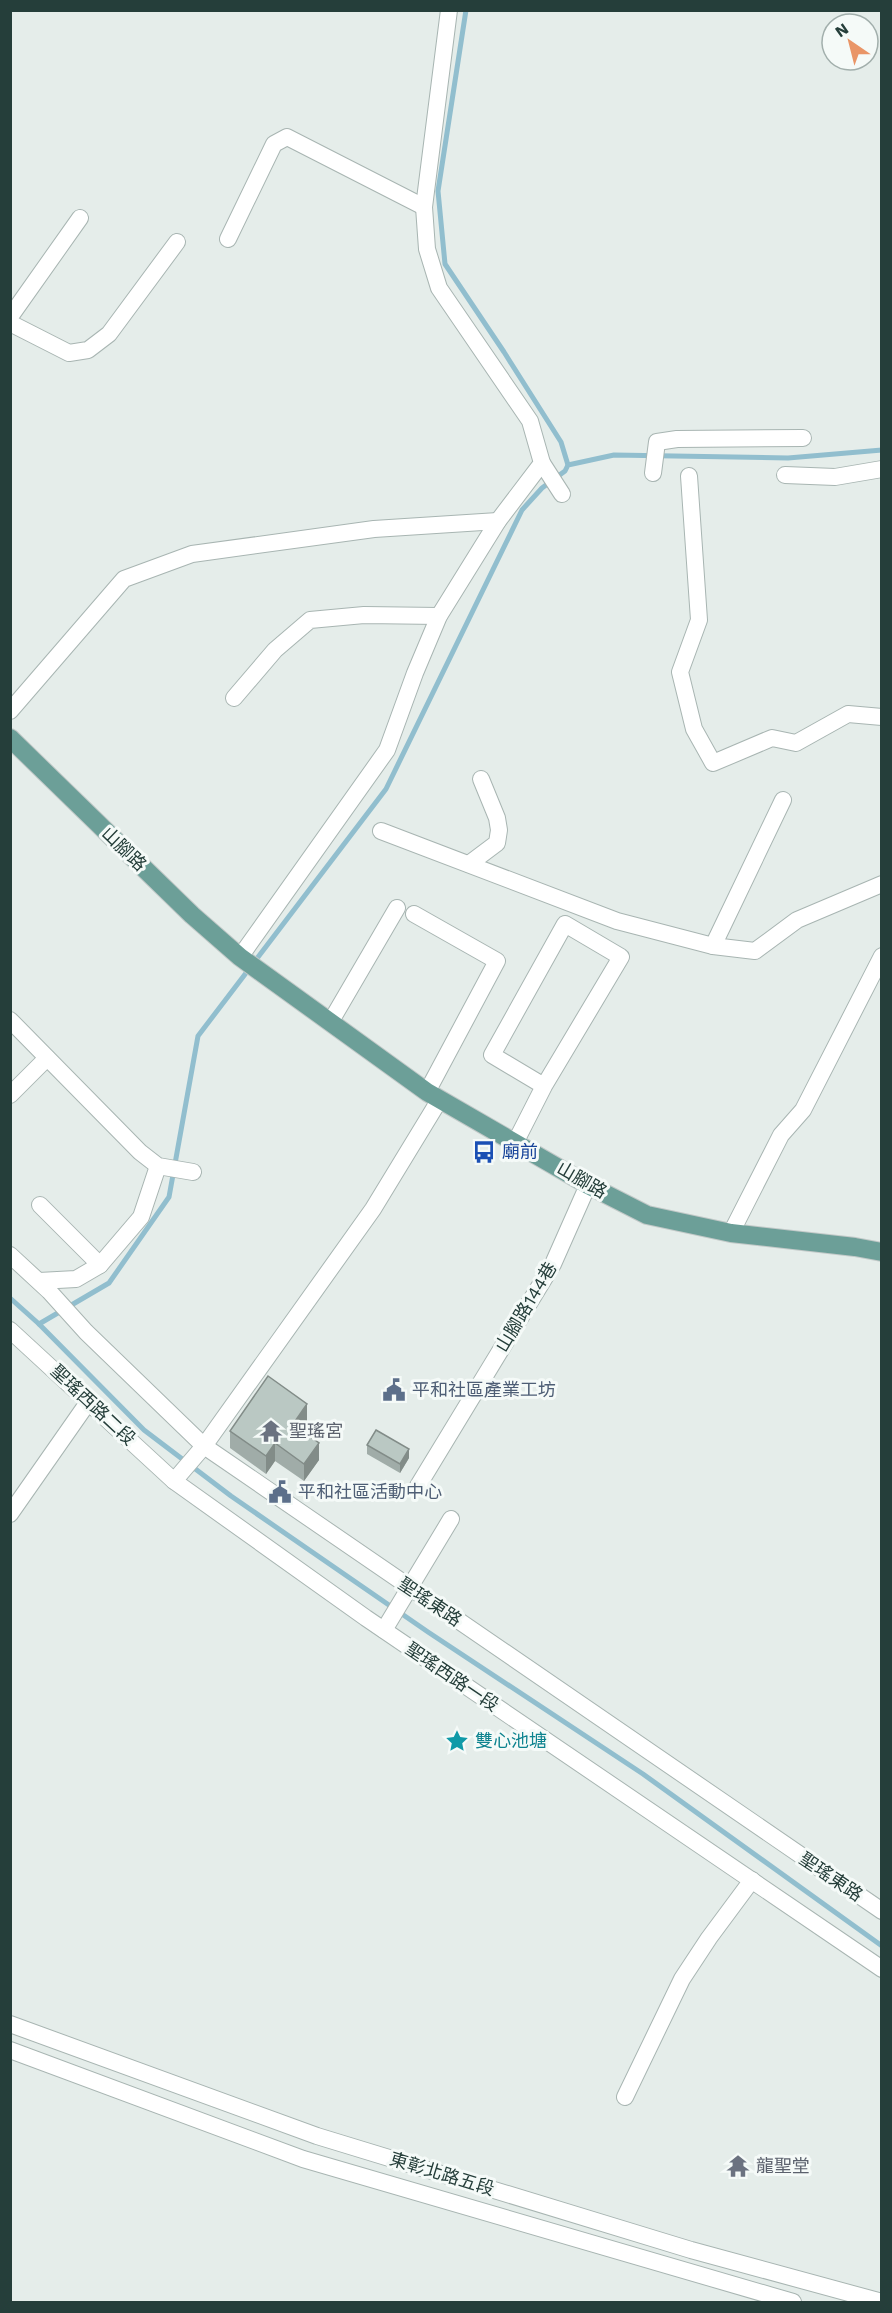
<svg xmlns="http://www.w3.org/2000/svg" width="892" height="2313" viewBox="0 0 892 2313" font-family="'Work Sans','Noto Sans TC',sans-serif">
	<rect width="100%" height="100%" fill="#e5edea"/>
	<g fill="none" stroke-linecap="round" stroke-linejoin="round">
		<!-- stream -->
		<g stroke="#91bece" stroke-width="5">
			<path d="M 466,10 L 438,191 L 445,264 L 504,352 L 561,442 L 568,465"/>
			<path d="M 10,1298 L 39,1324 L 144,1430 L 231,1496 L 428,1632 L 643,1774 L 882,1946"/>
			<path d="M 39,1324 L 109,1283 L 169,1197 L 198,1036 L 386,789 L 522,510 L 542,488 L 565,471 L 568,465 L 614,455 L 788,458 L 882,450"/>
		</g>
		<!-- minor casing -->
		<g stroke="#a8b5b2" stroke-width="18">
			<g id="minor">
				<path d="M 228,239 L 274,144 L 287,137 L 424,207"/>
				<path d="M 10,317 L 80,218"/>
				<path d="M 10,323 L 69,353 L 88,350 L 109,334 L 177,242"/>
				<path d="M 542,463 L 562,494"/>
				<path d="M 653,473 L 657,442 L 677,439 L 803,438"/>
				<path d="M 785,475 L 835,477 L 882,469"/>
				<path d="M 689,476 L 699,620 L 680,672 L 694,729 L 713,763 L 772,738 L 796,743 L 848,714 L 882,717"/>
				<path d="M 234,698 L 275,650 L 310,620 L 364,615 L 439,616"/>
				<path d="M 10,711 L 124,579 L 192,554 L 374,529 L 498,521"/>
				<path d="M 381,831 L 617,921 L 713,946 L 755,951 L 797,920 L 882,884"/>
				<path d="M 469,864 L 497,843 L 499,830 L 497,818 L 481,779"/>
				<path d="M 414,914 L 497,961 L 427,1092"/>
				<path d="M 713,946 L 783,800"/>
				<path d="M 240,957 L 387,750 L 415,673 L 439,616 L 498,521 L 542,463 L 530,421 L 439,288 L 427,249 L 424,207 L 449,10"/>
				<path d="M 10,1020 L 140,1152 L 158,1166 L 193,1172"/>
				<path d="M 331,1021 L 397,908"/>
				<path d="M 10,1095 L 47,1058"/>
				<path d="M 516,1141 L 544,1086 L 621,957 L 565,924 L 492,1055 L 544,1086"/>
				<path d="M 40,1205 L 100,1265"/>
				<path d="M 731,1233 L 781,1135 L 803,1110 L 882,956"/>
				<path d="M 10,1255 L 49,1291 L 86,1332 L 204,1446 L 882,1911"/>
				<path d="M 39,1281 L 76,1279 L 100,1265 L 141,1217 L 158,1166"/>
				<path d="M 10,1330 L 174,1481 L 366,1618 L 882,1969"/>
				<path d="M 174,1481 L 204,1446 L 373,1209 L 440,1099"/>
				<path d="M 418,1486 L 553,1264 L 588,1185"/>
				<path d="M 10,1514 L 89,1401"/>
				<path d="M 384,1630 L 451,1519"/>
				<path d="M 10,2024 L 317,2136 L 691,2250 L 882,2302"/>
				<path d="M 10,2050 L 303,2159 L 793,2302"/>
				<path d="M 625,2097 L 682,1979 L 709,1938 L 752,1880"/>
			</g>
		</g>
		<!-- major casing -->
		<g stroke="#c2c9c8" stroke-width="20">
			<path id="major" d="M 10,738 L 192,915 L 240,957 L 427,1092 L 588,1185 L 647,1215 L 731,1233 L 855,1247 L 882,1252"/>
		</g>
		<!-- minor -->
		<use href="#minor" stroke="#fff" stroke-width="16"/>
		<!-- major -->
		<use href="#major" stroke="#6c9f98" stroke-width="18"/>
	</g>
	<!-- wall -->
	<g fill="#a0aca8">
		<path d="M 307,1421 L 301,1430 L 319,1460 L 304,1481 L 275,1461 L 266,1474 L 230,1448 L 230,1431 Z"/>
		<path d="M 367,1445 L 409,1458 L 400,1473 L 367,1454 Z"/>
	</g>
	<!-- shaded-wall -->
	<g fill="#828c88">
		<path d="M 307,1404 L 307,1421 L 293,1442 L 293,1424 Z"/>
		<path d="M 275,1443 L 275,1461 L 266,1474 L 266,1456 Z"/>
		<path d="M 319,1443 L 319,1460 L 304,1481 L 304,1464 Z"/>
		<path d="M 409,1449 L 409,1458 L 400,1473 L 400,1464 Z"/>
	</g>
	<!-- building -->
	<g fill="#bac8c3" stroke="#828c88" stroke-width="1.5">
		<path d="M 268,1376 L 307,1404 L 293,1424 L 319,1443 L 304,1464 L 275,1443 L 266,1456 L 230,1431 Z"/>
		<path d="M 376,1430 L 409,1449 L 400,1464 L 367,1445 Z"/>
	</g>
	<!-- icons -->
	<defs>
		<g id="bus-bare" transform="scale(1.8)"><path d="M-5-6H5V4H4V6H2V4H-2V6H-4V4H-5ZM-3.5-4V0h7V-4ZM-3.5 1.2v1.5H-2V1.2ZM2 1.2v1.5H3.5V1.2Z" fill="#1a4fb4" stroke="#f5faf8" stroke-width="2.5" paint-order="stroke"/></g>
		<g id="civic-bare" transform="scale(1.8)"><path d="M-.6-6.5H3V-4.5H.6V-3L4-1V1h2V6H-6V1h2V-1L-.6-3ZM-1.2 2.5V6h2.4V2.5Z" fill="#5c6f8a" stroke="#f5faf8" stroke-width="2.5" paint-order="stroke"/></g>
		<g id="temple-bare" transform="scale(1.8)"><path d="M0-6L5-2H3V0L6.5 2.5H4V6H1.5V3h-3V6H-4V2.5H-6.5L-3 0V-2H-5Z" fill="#6b7280" stroke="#f5faf8" stroke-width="2.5" paint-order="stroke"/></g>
		<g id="sight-bare" transform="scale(1.8)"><path d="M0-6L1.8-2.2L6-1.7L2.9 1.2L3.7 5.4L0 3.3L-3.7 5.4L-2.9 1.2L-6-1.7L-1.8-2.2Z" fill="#0f9aa8" stroke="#f5faf8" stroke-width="2.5" paint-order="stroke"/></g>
	</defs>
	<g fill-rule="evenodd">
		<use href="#bus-bare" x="484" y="1152"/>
		<use href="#civic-bare" x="394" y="1390"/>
		<use href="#temple-bare" x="271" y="1431"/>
		<use href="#civic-bare" x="280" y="1492"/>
		<use href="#sight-bare" x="457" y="1741"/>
		<use href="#temple-bare" x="738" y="2166"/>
	</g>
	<g text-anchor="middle" stroke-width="6" stroke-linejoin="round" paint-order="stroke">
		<!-- street labels -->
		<g font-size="18" fill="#253e3a" stroke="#f5faf8">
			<text transform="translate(124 849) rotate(44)" y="6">山腳路</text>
			<text transform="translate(582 1180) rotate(30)" y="6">山腳路</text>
			<text transform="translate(526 1307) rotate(-59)" y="6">山腳路144巷</text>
			<text transform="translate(93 1405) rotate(43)" y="6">聖瑤西路二段</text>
			<text transform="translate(430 1602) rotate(34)" y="6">聖瑤東路</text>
			<text transform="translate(452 1677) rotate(34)" y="6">聖瑤西路一段</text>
			<text transform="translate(831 1877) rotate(34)" y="6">聖瑤東路</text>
			<text transform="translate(442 2174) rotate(17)" y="6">東彰北路五段</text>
		</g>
		<!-- transit labels -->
		<g font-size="18" fill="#164399" stroke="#f5faf8" text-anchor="start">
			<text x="502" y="1158">廟前</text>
		</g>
		<!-- service labels -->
		<g font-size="18" fill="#4e5e75" stroke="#f5faf8" text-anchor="start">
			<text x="412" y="1396">平和社區產業工坊</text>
			<text x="298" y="1498">平和社區活動中心</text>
		</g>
		<!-- worship labels -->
		<g font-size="18" fill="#5b616d" stroke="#f5faf8" text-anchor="start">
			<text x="289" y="1437">聖瑤宮</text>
			<text x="756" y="2172">龍聖堂</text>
		</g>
		<!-- culture labels -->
		<g font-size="18" fill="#0d838f" stroke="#f5faf8" text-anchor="start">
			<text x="475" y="1747">雙心池塘</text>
		</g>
	</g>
	<!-- border -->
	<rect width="892" height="2313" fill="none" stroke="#253e3a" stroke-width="24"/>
	<!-- north arrow -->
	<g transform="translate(850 42) rotate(325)"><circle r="28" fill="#f5faf8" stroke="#a2afac" stroke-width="1.5"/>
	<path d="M0-4.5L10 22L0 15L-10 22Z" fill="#e99567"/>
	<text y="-9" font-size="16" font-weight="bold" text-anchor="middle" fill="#253e3a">N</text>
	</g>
</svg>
